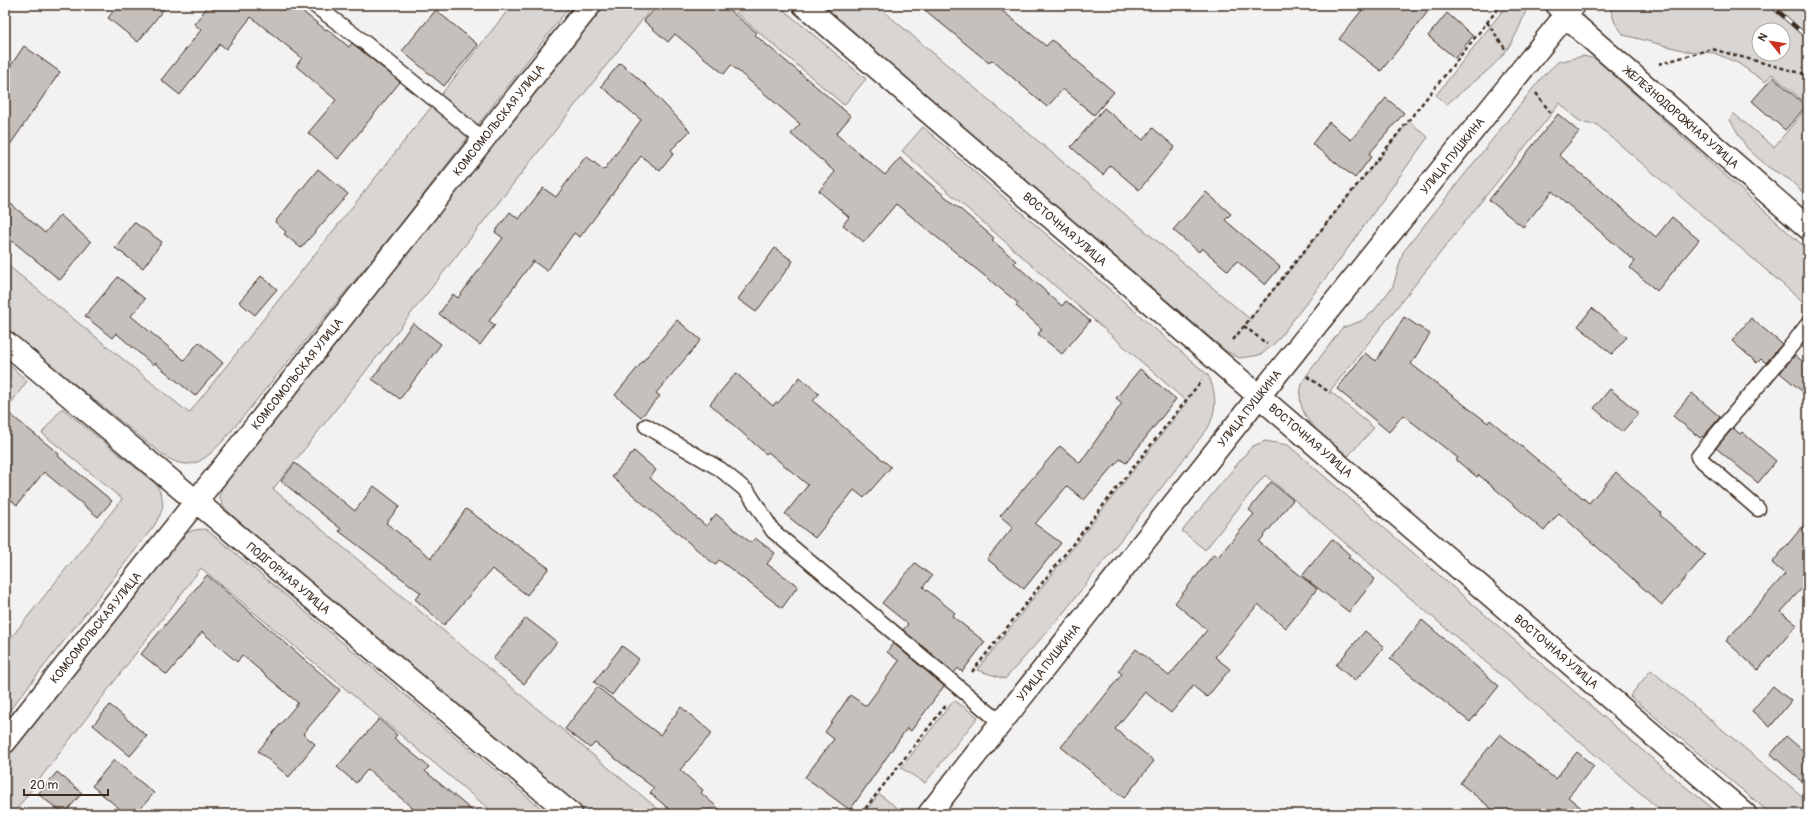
<svg xmlns="http://www.w3.org/2000/svg" width="1813" height="819" viewBox="0 0 1813 819" font-family="Pangolin,sans-serif">
	<rect width="100%" height="100%" fill="#f3f2f2"/>
	<filter id="ink" filterUnits="userSpaceOnUse"><feTurbulence type="fractalNoise" baseFrequency=".025" numOctaves="2"/><feDisplacementMap in="SourceGraphic" scale="8" xChannelSelector="R" yChannelSelector="G"/><feConvolveMatrix kernelMatrix="1 2 1 2 8 2 1 2 1" color-interpolation-filters="sRGB"/></filter>
	<g filter="url(#ink)">
		<!-- green -->
		<g fill="#d8d5d2" stroke="#8a8078" fill-rule="evenodd">
			<path d="M 512,5 L 571,5 L 396,230 L 223,441 C 203,462 190,473 163,455 L 5,328 L 5,263 L 189,413 Z"/>
			<path d="M 600,5 L 654,5 L 273,489 L 664,814 L 589,814 L 513,754 L 300,577 L 234,517 L 223,506 L 219,496 L 222,486 Z"/>
			<path d="M 727,5 L 778,5 L 866,79 L 844,105 Z"/>
			<path d="M 821,5 L 876,5 L 1250,319 L 1409,121 L 1428,137 L 1338,262 L 1276,342 L 1262,354 L 1255,356 L 1239,358 L 1226,351 Z"/>
			<path d="M 1507,5 L 1528,5 C 1523,19 1518,32 1510,45 C 1495,69 1467,86 1446,105 L 1436,95 Z"/>
			<path d="M 1609,5 L 1808,5 L 1808,105 L 1772,74 L 1765,82 L 1738,63 L 1714,53 L 1686,51 L 1624,35 L 1615,23 ZM 1759,30 L 1783,30 L 1783,54 L 1759,54 Z"/>
			<path d="M 1583,56 L 1596,59 L 1808,250 L 1808,306 L 1596,124 C 1580,126 1571,114 1560,103 L 1330,391 L 1374,428 L 1348,456 C 1325,436 1288,416 1304,379 L 1342,328 L 1361,321 L 1373,312 L 1393,286 L 1403,252 L 1542,77 L 1558,62 Z"/>
			<path d="M 1808,106 L 1808,198 L 1790,180 L 1768,167 L 1747,148 L 1730,120 L 1733,113 L 1774,147 Z"/>
			<path d="M 923,127 L 1208,375 C 1217,393 1217,410 1208,428 L 1060,617 L 1005,679 L 977,670 L 1187,402 L 902,151 Z"/>
			<path d="M 5,361 L 27,381 L 9,406 L 5,403 Z"/>
			<path d="M 62,408 L 157,485 C 166,505 164,508 154,526 L 5,716 L 5,645 L 122,499 L 42,433 Z"/>
			<path d="M 1265,441 L 1288,445 L 1677,780 L 1720,814 L 1665,814 L 1265,475 L 1205,550 L 1182,531 L 1248,451 L 1253,446 Z"/>
			<path d="M 205,529 L 217,538 L 548,814 L 495,814 L 201,568 L 13,814 L 5,814 L 5,757 L 176,536 L 195,530 Z"/>
			<path d="M 1651,670 L 1808,801 L 1808,814 L 1771,814 L 1630,696 Z"/>
			<path d="M 954,700 L 978,717 L 925,783 L 901,768 Z"/>
			<path d="M 879,794 L 904,813 L 863,814 Z"/>
		</g>
		<!-- building -->
		<g fill="#c6c0bd" stroke="#3b2a1e">
			<path d="M 118,5 L 167,5 L 138,42 L 108,18 Z"/>
			<path d="M 209,5 L 294,5 L 326,30 L 327,29 L 349,47 L 352,43 L 400,82 L 338,159 L 308,133 L 336,100 L 296,66 L 302,58 L 251,17 L 226,49 L 220,44 L 180,95 L 161,80 L 201,30 L 194,24 Z"/>
			<path d="M 658,5 L 723,5 L 757,33 L 755,35 L 851,116 L 836,134 L 885,175 L 900,158 L 994,238 L 992,240 L 1016,261 L 1014,263 L 1062,306 L 1066,301 L 1090,321 L 1062,354 L 1038,334 L 1042,329 L 1016,306 L 1018,303 L 896,204 L 864,242 L 843,225 L 849,217 L 819,191 L 835,172 L 791,134 L 800,124 L 731,65 L 724,74 L 675,34 L 668,42 L 644,21 Z"/>
			<path d="M 919,5 L 995,5 L 1046,46 L 1052,40 L 1114,92 L 1094,115 L 1063,89 L 1047,107 L 992,60 L 989,63 Z"/>
			<path d="M 1366,5 L 1433,5 L 1381,71 L 1339,39 Z"/>
			<path d="M 436,10 L 478,45 L 444,86 L 402,51 Z"/>
			<path d="M 1447,13 L 1473,36 L 1455,58 L 1428,36 Z"/>
			<path d="M 24,46 L 60,72 L 5,152 L 5,74 Z"/>
			<path d="M 620,63 L 646,85 L 690,131 L 671,150 L 674,153 L 660,171 L 641,156 L 580,237 L 574,233 L 547,271 L 533,261 L 489,321 L 495,325 L 480,345 L 439,314 L 453,294 L 458,298 L 503,238 L 495,232 L 510,212 L 519,219 L 543,188 L 556,197 L 586,156 L 604,170 L 641,120 L 601,86 Z"/>
			<path d="M 1773,77 L 1806,106 L 1785,130 L 1752,101 Z"/>
			<path d="M 1386,98 L 1404,113 L 1369,154 L 1372,156 L 1355,178 L 1312,144 L 1329,122 L 1351,140 Z"/>
			<path d="M 1104,108 L 1143,140 L 1153,128 L 1175,147 L 1139,190 L 1110,165 L 1103,175 L 1071,147 Z"/>
			<path d="M 1558,114 L 1579,132 L 1559,155 L 1656,237 L 1672,217 L 1699,240 L 1657,291 L 1630,268 L 1635,261 L 1552,191 L 1523,227 L 1489,200 Z"/>
			<path d="M 318,169 L 348,194 L 301,248 L 284,234 L 286,232 L 275,222 Z"/>
			<path d="M 1206,192 L 1231,214 L 1225,220 L 1280,267 L 1265,285 L 1237,261 L 1228,271 L 1202,248 L 1199,252 L 1173,230 Z"/>
			<path d="M 5,199 L 45,233 L 60,215 L 91,242 L 60,280 L 5,235 Z"/>
			<path d="M 134,222 L 162,242 L 143,268 L 115,248 Z"/>
			<path d="M 775,248 L 793,261 L 756,312 L 738,299 Z"/>
			<path d="M 261,276 L 277,289 L 255,315 L 239,302 Z"/>
			<path d="M 118,277 L 145,299 L 131,316 L 184,360 L 199,342 L 223,363 L 195,396 L 155,363 L 153,365 L 116,333 L 112,338 L 85,316 Z"/>
			<path d="M 1592,308 L 1627,337 L 1612,354 L 1578,326 Z"/>
			<path d="M 1404,317 L 1430,334 L 1411,364 L 1488,423 L 1490,420 L 1589,503 L 1616,472 L 1661,513 L 1660,515 L 1705,555 L 1662,605 L 1559,513 L 1544,531 L 1479,475 L 1477,477 L 1456,460 L 1458,458 L 1403,415 L 1389,432 L 1337,389 L 1365,353 L 1376,361 Z"/>
			<path d="M 1751,318 L 1782,344 L 1766,363 L 1761,359 L 1757,363 L 1732,341 Z"/>
			<path d="M 677,320 L 701,340 L 656,393 L 660,396 L 641,417 L 615,395 Z"/>
			<path d="M 413,323 L 441,344 L 400,399 L 372,379 Z"/>
			<path d="M 1795,355 L 1808,366 L 1808,396 L 1780,373 Z"/>
			<path d="M 1140,369 L 1176,399 L 1126,463 L 1120,459 L 1084,500 L 1067,486 L 1035,524 L 1061,543 L 1024,589 L 987,559 L 1013,527 L 1000,516 L 1060,446 L 1080,463 L 1122,403 L 1116,398 Z"/>
			<path d="M 736,373 L 773,406 L 776,402 L 778,403 L 800,377 L 819,394 L 813,401 L 891,467 L 864,498 L 854,490 L 815,538 L 785,514 L 808,485 L 768,452 L 766,454 L 710,404 Z"/>
			<path d="M 1610,389 L 1639,413 L 1622,432 L 1594,408 Z"/>
			<path d="M 1692,393 L 1720,417 L 1703,437 L 1702,436 L 1700,438 L 1673,416 Z"/>
			<path d="M 5,410 L 59,454 L 58,456 L 112,501 L 98,517 L 44,472 L 17,505 L 5,495 Z"/>
			<path d="M 1733,428 L 1740,434 L 1742,432 L 1776,461 L 1758,483 L 1716,448 Z"/>
			<path d="M 634,451 L 656,470 L 650,478 L 706,526 L 716,514 L 751,543 L 755,538 L 775,553 L 767,564 L 798,586 L 782,608 L 719,560 L 715,565 L 612,477 Z"/>
			<path d="M 295,463 L 355,511 L 374,486 L 400,506 L 386,523 L 431,558 L 466,509 L 549,568 L 527,595 L 492,569 L 444,625 L 415,599 L 421,593 L 339,531 L 341,529 L 281,481 Z"/>
			<path d="M 1271,482 L 1293,500 L 1259,542 L 1317,589 L 1286,628 L 1258,604 L 1215,657 L 1230,669 L 1207,697 L 1193,686 L 1171,713 L 1145,692 L 1115,729 L 1154,761 L 1124,798 L 1061,747 L 1081,723 L 1082,724 L 1122,674 L 1118,671 L 1136,649 L 1169,676 L 1207,630 L 1175,603 L 1214,554 L 1218,557 L 1254,514 L 1249,510 Z"/>
			<path d="M 1808,520 L 1808,593 L 1802,588 L 1781,612 L 1797,625 L 1758,670 L 1726,641 L 1785,574 L 1772,563 Z"/>
			<path d="M 1332,539 L 1350,555 L 1348,557 L 1375,579 L 1349,612 L 1302,576 Z"/>
			<path d="M 915,563 L 932,576 L 923,587 L 955,613 L 952,616 L 985,642 L 962,672 L 958,668 L 954,673 L 903,630 L 908,624 L 882,603 Z"/>
			<path d="M 207,575 L 340,690 L 303,734 L 315,744 L 289,777 L 258,751 L 298,703 L 242,655 L 237,662 L 202,632 L 167,675 L 141,654 Z"/>
			<path d="M 526,618 L 557,642 L 524,684 L 493,659 Z"/>
			<path d="M 1422,620 L 1499,686 L 1470,722 L 1390,659 Z"/>
			<path d="M 1365,631 L 1384,647 L 1355,681 L 1336,665 Z"/>
			<path d="M 893,643 L 944,686 L 911,731 L 907,728 L 850,810 L 805,777 L 834,739 L 825,732 L 850,695 L 866,706 L 899,661 L 887,652 Z"/>
			<path d="M 622,646 L 639,659 L 612,695 L 594,682 Z"/>
			<path d="M 1773,686 L 1791,701 L 1770,727 L 1752,711 Z"/>
			<path d="M 597,687 L 660,735 L 681,707 L 712,733 L 680,770 L 703,790 L 701,793 L 725,814 L 675,814 L 650,793 L 654,788 L 595,743 L 590,748 L 565,729 Z"/>
			<path d="M 110,705 L 147,736 L 130,756 L 93,725 Z"/>
			<path d="M 379,719 L 397,735 L 394,738 L 429,767 L 425,771 L 476,814 L 419,814 L 368,769 L 356,783 L 337,767 Z"/>
			<path d="M 1500,734 L 1555,779 L 1577,752 L 1594,766 L 1568,797 L 1589,814 L 1498,814 L 1460,783 Z"/>
			<path d="M 1786,736 L 1808,755 L 1808,787 L 1771,754 Z"/>
			<path d="M 114,760 L 154,793 L 136,814 L 126,814 L 92,786 Z"/>
			<path d="M 57,772 L 82,793 L 64,814 L 38,794 Z"/>
		</g>
		<g fill="none" stroke-linecap="round" stroke-linejoin="round">
			<!-- lane casing -->
			<g stroke="#3b2a1e" stroke-width="17">
				<g id="lane">
					<path d="M 314,5 L 364,42 L 484,140"/>
					<path d="M 646,426 L 720,469 L 748,492 L 773,531 L 1001,723"/>
					<path d="M 1758,509 L 1698,457 C 1734,412 1774,370 1808,324"/>
				</g>
			</g>
			<!-- street casing -->
			<g stroke="#3b2a1e" stroke-width="25">
				<g id="street">
					<path id="s1" d="M 804,5 L 1745,814"/>
					<path id="s2" d="M 1557,5 L 1565,16 L 1808,228"/>
					<path id="s3" d="M 5,342 L 571,814"/>
					<path id="s4" d="M 5,742 L 590,5"/>
				</g>
			</g>
			<!-- secondary casing -->
			<g stroke="#3b2a1e" stroke-width="25">
				<g id="secondary">
					<path id="s5" d="M 929,814 L 1259,396 L 1574,5"/>
				</g>
			</g>
			<!-- path -->
			<g stroke="#3b2a1e" stroke-width="2.5" stroke-dasharray="4 3" stroke-linecap="butt">
				<path d="M 1487,22 L 1506,50"/>
				<path d="M 1659,64 L 1712,49 L 1808,75"/>
				<path d="M 1536,93 L 1552,115"/>
				<path d="M 1244,326 L 1267,344"/>
				<path d="M 1233,340 L 1501,5"/>
				<path d="M 1307,376 L 1330,393"/>
				<path d="M 972,672 L 1202,380"/>
				<path d="M 861,814 L 947,704"/>
			</g>
			<!-- lane -->
			<use href="#lane" stroke="#fff" stroke-width="14"/>
			<!-- street -->
			<use href="#street" stroke="#fff" stroke-width="22"/>
			<!-- secondary -->
			<use href="#secondary" stroke="#fff" stroke-width="22"/>
			<!-- rail casing -->
			<g stroke="#3b2a1e" stroke-width="4.5">
				<path id="rail" d="M 1771,5 L 1808,38"/>
			</g>
			<!-- rail -->
			<use href="#rail" stroke="#fff" stroke-width="3" stroke-dasharray="9" stroke-linecap="butt"/>
		</g>
	</g>
	<g text-anchor="middle" stroke-width="3.5" stroke-linejoin="round" paint-order="stroke">
		<!-- street labels -->
		<g font-size="12" fill="#3b2a1e" stroke="#fff">
			<text dy="4" stroke="none"><textPath href="#s2" startOffset="168">ЖЕЛЕЗНОДОРОЖНАЯ УЛИЦА</textPath></text>
			<text dy="4" stroke="none"><textPath href="#s4" startOffset="794">КОМСОМОЛЬСКАЯ УЛИЦА</textPath></text>
			<text dy="4" stroke="none"><textPath href="#s5" startOffset="841">УЛИЦА ПУШКИНА</textPath></text>
			<text dy="4" stroke="none"><textPath href="#s1" startOffset="344">ВОСТОЧНАЯ УЛИЦА</textPath></text>
			<text dy="4" stroke="none"><textPath href="#s4" startOffset="470">КОМСОМОЛЬСКАЯ УЛИЦА</textPath></text>
			<text dy="4" stroke="none"><textPath href="#s5" startOffset="517">УЛИЦА ПУШКИНА</textPath></text>
			<text dy="4" stroke="none"><textPath href="#s1" startOffset="668">ВОСТОЧНАЯ УЛИЦА</textPath></text>
			<text dy="4" stroke="none"><textPath href="#s3" startOffset="369">ПОДГОРНАЯ УЛИЦА</textPath></text>
			<text dy="4" stroke="none"><textPath href="#s4" startOffset="146">КОМСОМОЛЬСКАЯ УЛИЦА</textPath></text>
			<text dy="4" stroke="none"><textPath href="#s1" startOffset="992">ВОСТОЧНАЯ УЛИЦА</textPath></text>
			<text dy="4" stroke="none"><textPath href="#s5" startOffset="193">УЛИЦА ПУШКИНА</textPath></text>
		</g>
	</g>
	<!-- margin -->
	<rect width="1813" height="819" fill="none" stroke="#fff" stroke-width="20"/>
	<rect x="10" y="10" width="1793" height="799" fill="none" stroke="#3b2a1e" stroke-width="1.5" filter="url(#ink)"/>
	<!-- north arrow -->
	<g transform="translate(1771 42) rotate(300)"><circle r="19" fill="#ffffff" stroke="#b1aaa5"/>
	<path d="M0-3L7 15L0 10L-7 15Z" fill="#c8321e"/>
	<text y="-6" font-size="11" font-weight="bold" text-anchor="middle" fill="#3b2a1e">N</text>
	</g>
	<!-- scale -->
	<path d="M24 789v6h84v-6" fill="none" stroke="#3b2a1e" stroke-width="2"/>
	<text x="30" y="789" font-size="12" fill="#3b2a1e" stroke="#ffffff" stroke-width="3" paint-order="stroke">20 m</text>
</svg>
